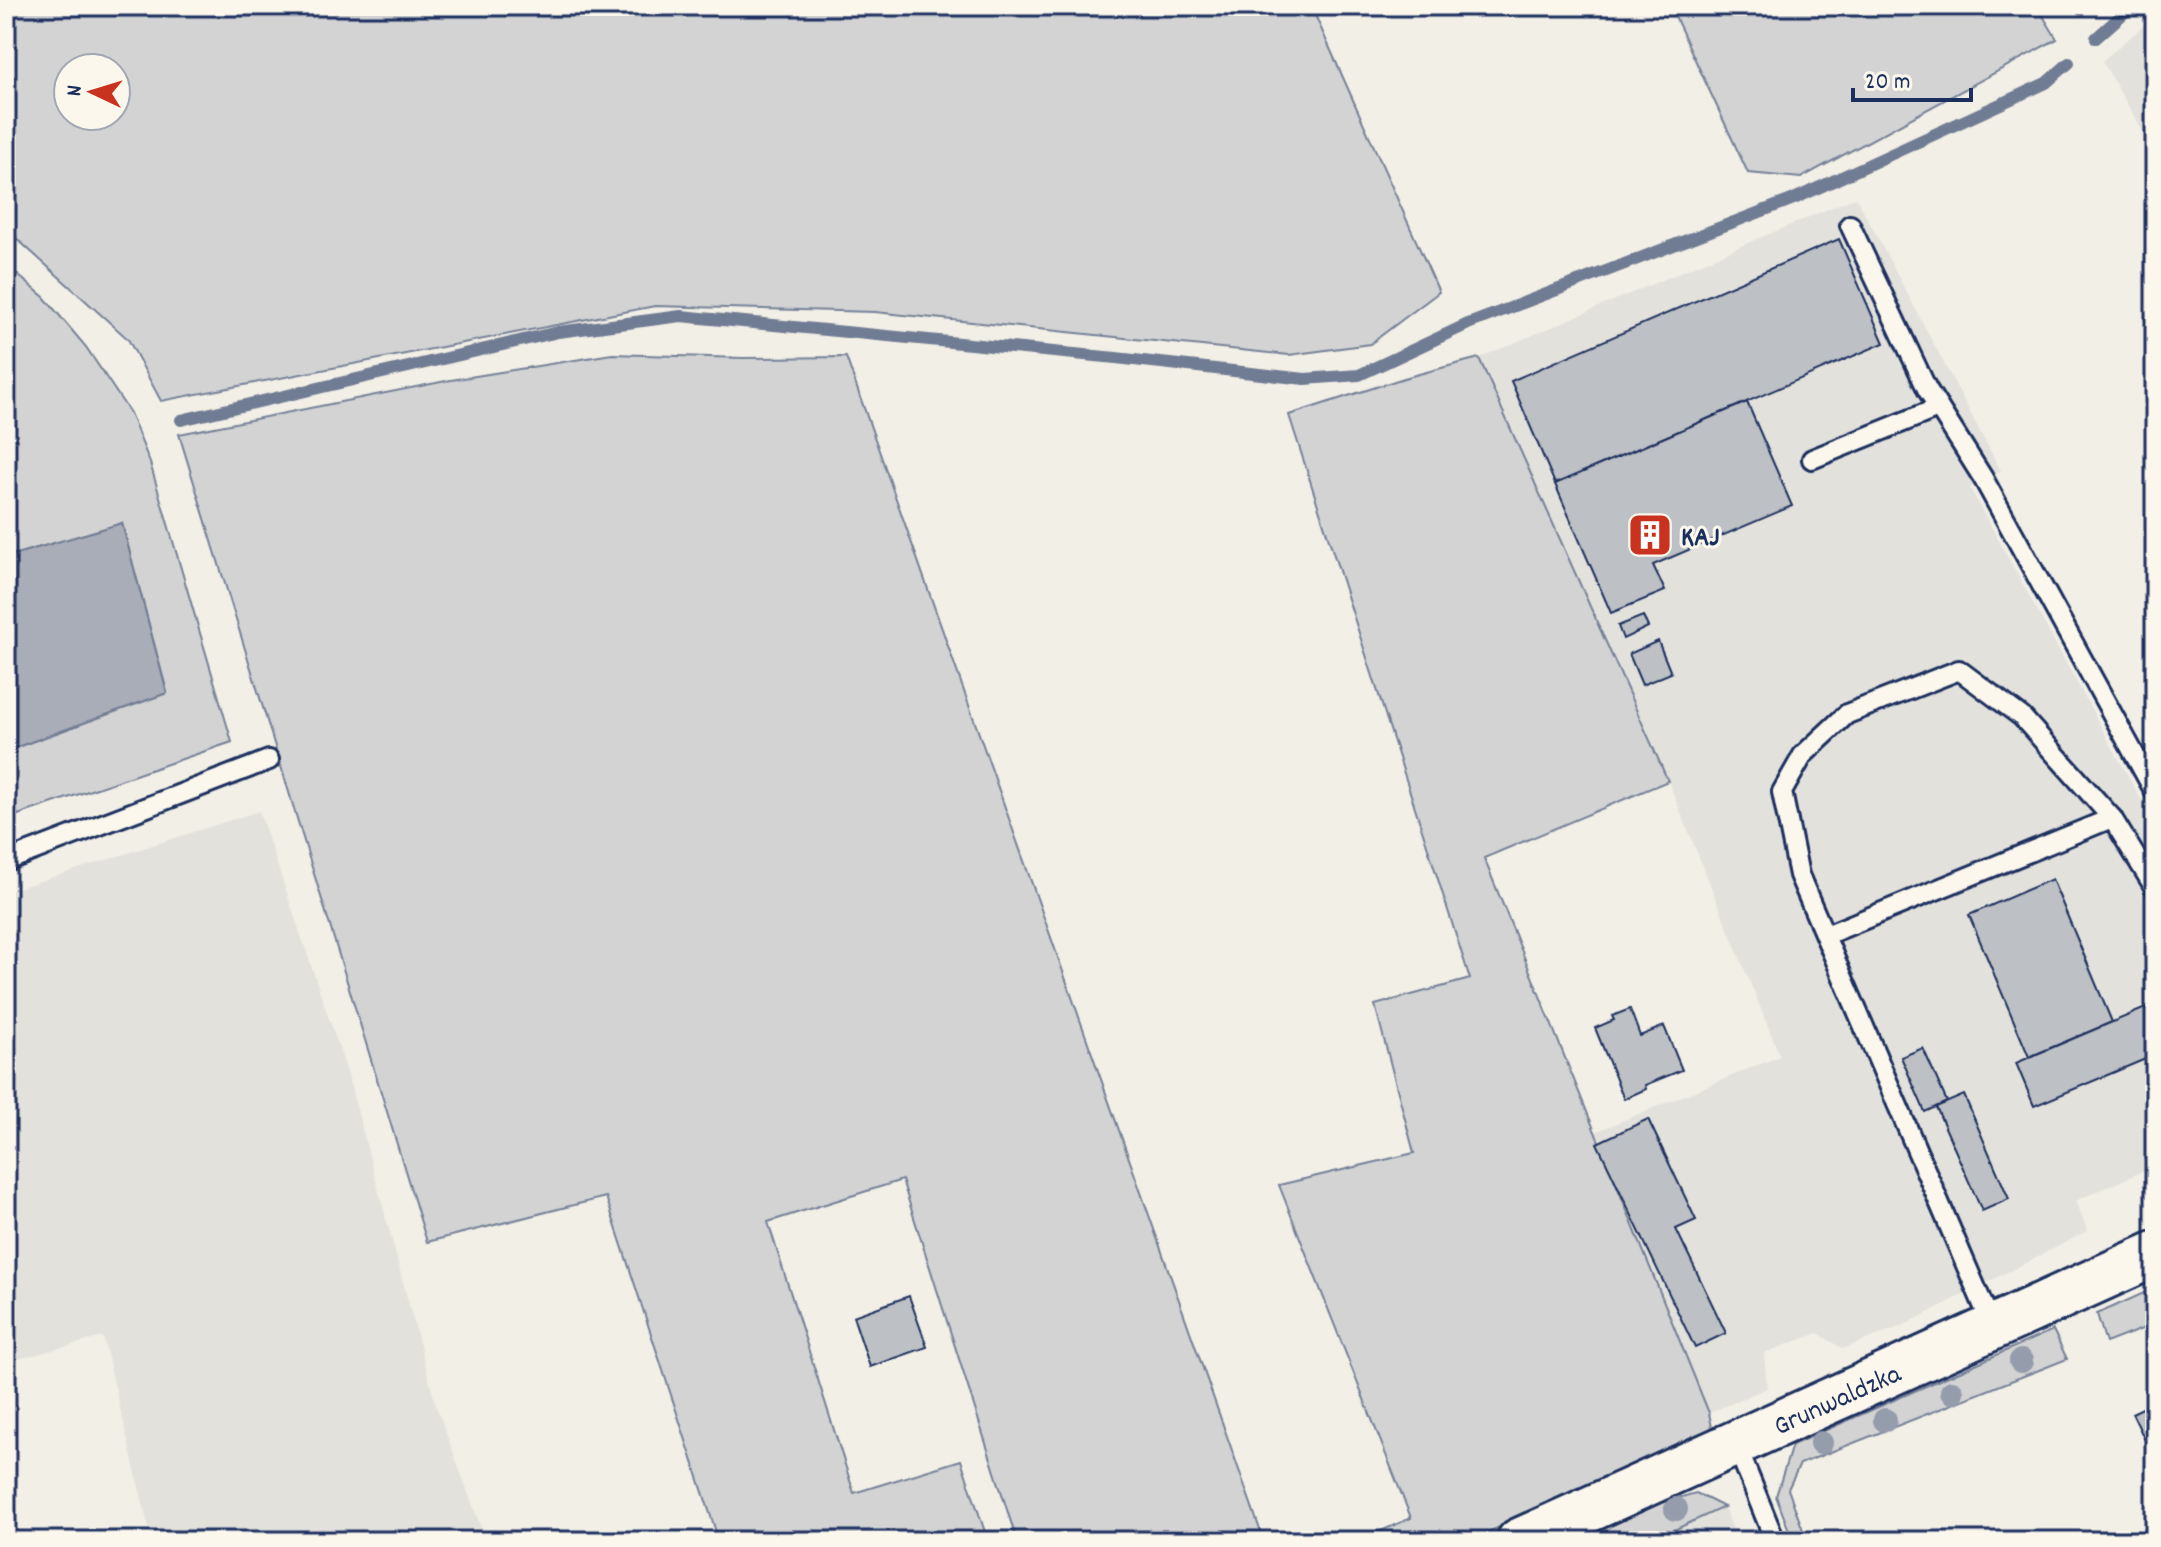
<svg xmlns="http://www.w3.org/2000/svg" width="2161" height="1547" viewBox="0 0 2161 1547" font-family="Dekko,sans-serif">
	<rect width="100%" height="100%" fill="#f2efe6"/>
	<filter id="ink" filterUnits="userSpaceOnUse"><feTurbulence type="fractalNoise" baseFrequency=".0125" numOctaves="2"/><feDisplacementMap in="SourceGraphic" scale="16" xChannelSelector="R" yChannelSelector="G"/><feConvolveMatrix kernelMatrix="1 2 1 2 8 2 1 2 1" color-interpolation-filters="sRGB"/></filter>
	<g filter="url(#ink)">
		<!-- built -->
		<g fill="#e2e1dc">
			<path d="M 2155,16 L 2155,152 L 2102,61 Z"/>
			<path d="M 1856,197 L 2001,471 L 1970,488 L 2155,825 L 2155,1166 L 2075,1201 L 2088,1231 L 1904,1325 L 1843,1349 L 1818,1333 L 1764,1353 L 1767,1388 L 1709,1413 L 1595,1132 L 1780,1056 L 1668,781 L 1479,358 Z"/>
			<path d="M 259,811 L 347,1072 L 436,1406 L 486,1541 L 152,1541 L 103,1337 L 6,1362 L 6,892 Z"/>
			<path d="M 1724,1507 L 1738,1541 L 1650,1541 Z"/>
		</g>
		<!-- green -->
		<g fill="#d2d3d2" stroke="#768198" stroke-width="2" fill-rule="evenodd">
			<path d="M 6,6 L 1311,6 L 1439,292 L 1370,344 L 1289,355 L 875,312 L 655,306 L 161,401 L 128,339 L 6,229 ZM 68,68 L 116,68 L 116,116 L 68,116 Z"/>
			<path d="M 1670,6 L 2037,6 L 2057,39 L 1801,178 L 1748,173 Z"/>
			<path d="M 6,265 L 44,297 L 86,347 L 130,413 L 150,463 L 232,742 L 6,819 L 6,751 L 167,692 L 122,524 L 6,557 Z"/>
			<path d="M 612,354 L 743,358 L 846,357 L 1264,1541 L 1017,1541 L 902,1180 L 768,1222 L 854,1493 L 961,1460 L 988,1541 L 719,1541 L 606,1197 L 427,1242 L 179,434 L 451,380 Z"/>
			<path d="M 1479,358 L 1668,781 L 1484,858 L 1709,1413 L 1713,1432 L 1468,1541 L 1358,1541 L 1411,1518 L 1279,1185 L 1414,1153 L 1375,1005 L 1470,979 L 1289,415 L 1404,378 Z"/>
			<path d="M 2155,1288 L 2155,1324 L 2106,1343 L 2097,1314 Z"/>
			<path d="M 2053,1330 L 2067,1359 L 1800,1464 L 1788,1489 L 1807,1541 L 1793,1541 L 1776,1496 L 1792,1445 Z"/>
			<path d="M 1696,1493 L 1724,1507 L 1650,1541 L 1557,1541 L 1608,1517 Z"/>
		</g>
		<!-- water -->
		<path fill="#a9adb7" stroke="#707b93" stroke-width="2" d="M 122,523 L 167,693 L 6,751 L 6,557 Z"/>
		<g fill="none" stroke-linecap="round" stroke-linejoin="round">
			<!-- stream -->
			<g stroke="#707b93" stroke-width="12">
				<path d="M 2096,38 L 2132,6"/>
				<path d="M 181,420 L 558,332 L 681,316 L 1116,358 L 1305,379 L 1359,375 L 1468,324 L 1794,199 L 2046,83 L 2069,63"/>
			</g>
		</g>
		<!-- building -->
		<g fill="#bdc0c4" stroke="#1b2f5e" stroke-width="2">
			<path d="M 1839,239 L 1884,343 L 1555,484 L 1511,381 Z"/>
			<path d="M 1747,402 L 1792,506 L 1653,565 L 1665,591 L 1611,613 L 1555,484 Z"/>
			<path d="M 1643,616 L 1648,627 L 1623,639 L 1618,626 Z"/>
			<path d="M 1658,641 L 1671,673 L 1642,685 L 1629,654 Z"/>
			<path d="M 2052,879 L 2112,1022 L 2029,1057 L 1969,915 Z"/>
			<path d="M 2155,1004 L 2155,1055 L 2034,1106 L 2016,1063 Z"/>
			<path d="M 1630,1009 L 1640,1036 L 1664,1026 L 1682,1070 L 1645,1085 L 1646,1089 L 1624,1099 L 1595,1028 L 1614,1020 L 1612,1016 Z"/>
			<path d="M 1923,1048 L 1947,1102 L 1925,1112 L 1901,1057 Z"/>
			<path d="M 1964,1095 L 2009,1199 L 1982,1211 L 1936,1107 Z"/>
			<path d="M 1648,1119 L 1696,1220 L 1676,1229 L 1726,1333 L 1695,1348 L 1597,1143 Z"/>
			<path d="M 909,1296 L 927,1347 L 870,1367 L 853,1316 Z"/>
			<path d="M 2155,1402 L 2155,1461 L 2132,1413 Z"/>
			<path d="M 7,1508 L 14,1541 L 6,1541 Z"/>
		</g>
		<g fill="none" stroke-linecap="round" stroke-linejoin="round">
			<!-- service casing -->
			<g stroke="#1b2f5e" stroke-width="24">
				<g id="service">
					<path d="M 1850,225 L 1927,389 L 1983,478 L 2155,792"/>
					<path d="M 1812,459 L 1938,408"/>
					<path d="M 6,861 L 269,760"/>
					<path d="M 1826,935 L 2112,818"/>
					<path d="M 1993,1328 L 1799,875 L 1782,792 L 1803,755 L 1847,714 L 1959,670 L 2022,717 L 2112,818 L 2155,888"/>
					<path d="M 1736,1444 L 1775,1541"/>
				</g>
			</g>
			<!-- secondary casing -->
			<g stroke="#1b2f5e" stroke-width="50">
				<g id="secondary">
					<path id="s1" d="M 1519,1541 L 2155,1254"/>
				</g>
			</g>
			<!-- service -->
			<use href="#service" stroke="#fbf7ec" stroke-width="18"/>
			<!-- secondary -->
			<use href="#secondary" stroke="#fbf7ec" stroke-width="44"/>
		</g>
		<!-- trees -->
		<g fill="#959cab">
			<circle cx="2021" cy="1361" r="12"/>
			<circle cx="1952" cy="1392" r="12"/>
			<circle cx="1885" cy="1420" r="12"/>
			<circle cx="1821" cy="1443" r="12"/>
			<circle cx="1676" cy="1509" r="12"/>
		</g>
	</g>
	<!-- icons -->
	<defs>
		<g id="building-square" transform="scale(2.3)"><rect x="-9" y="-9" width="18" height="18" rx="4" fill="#c8321e" stroke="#fbf7ec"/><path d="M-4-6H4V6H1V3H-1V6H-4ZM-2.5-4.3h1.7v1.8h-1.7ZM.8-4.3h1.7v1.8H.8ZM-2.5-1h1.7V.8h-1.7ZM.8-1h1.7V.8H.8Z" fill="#fff"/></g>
	</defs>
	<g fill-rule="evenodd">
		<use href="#building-square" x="1650" y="535"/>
	</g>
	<g text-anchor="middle" stroke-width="6" stroke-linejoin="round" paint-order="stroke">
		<!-- poi labels -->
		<g font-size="28" font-weight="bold" fill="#1b2f5e" stroke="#fbf7ec" text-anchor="start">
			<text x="1681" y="545">KAJ</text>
		</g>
		<!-- street labels -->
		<g font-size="28" fill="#1b2f5e" stroke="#fbf7ec">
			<text dy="10" stroke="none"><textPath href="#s1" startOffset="348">Grunwaldzka</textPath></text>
		</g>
	</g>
	<!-- margin -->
	<rect width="2161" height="1547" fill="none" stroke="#fbf7ec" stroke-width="32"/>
	<rect x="16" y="16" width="2129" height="1515" fill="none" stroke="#1b2f5e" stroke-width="3" filter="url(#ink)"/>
	<!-- north arrow -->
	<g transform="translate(92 92) rotate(274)"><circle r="38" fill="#fbf7ec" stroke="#a1a7b3" stroke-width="2"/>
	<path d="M0-6L14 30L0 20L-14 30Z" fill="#c8321e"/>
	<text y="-12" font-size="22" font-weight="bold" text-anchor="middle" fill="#1b2f5e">N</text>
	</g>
	<!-- scale -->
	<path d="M1853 88v12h118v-12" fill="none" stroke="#1b2f5e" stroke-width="4"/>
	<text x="1865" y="88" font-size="24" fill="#1b2f5e" stroke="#fbf7ec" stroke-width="6" paint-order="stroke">20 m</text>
</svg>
